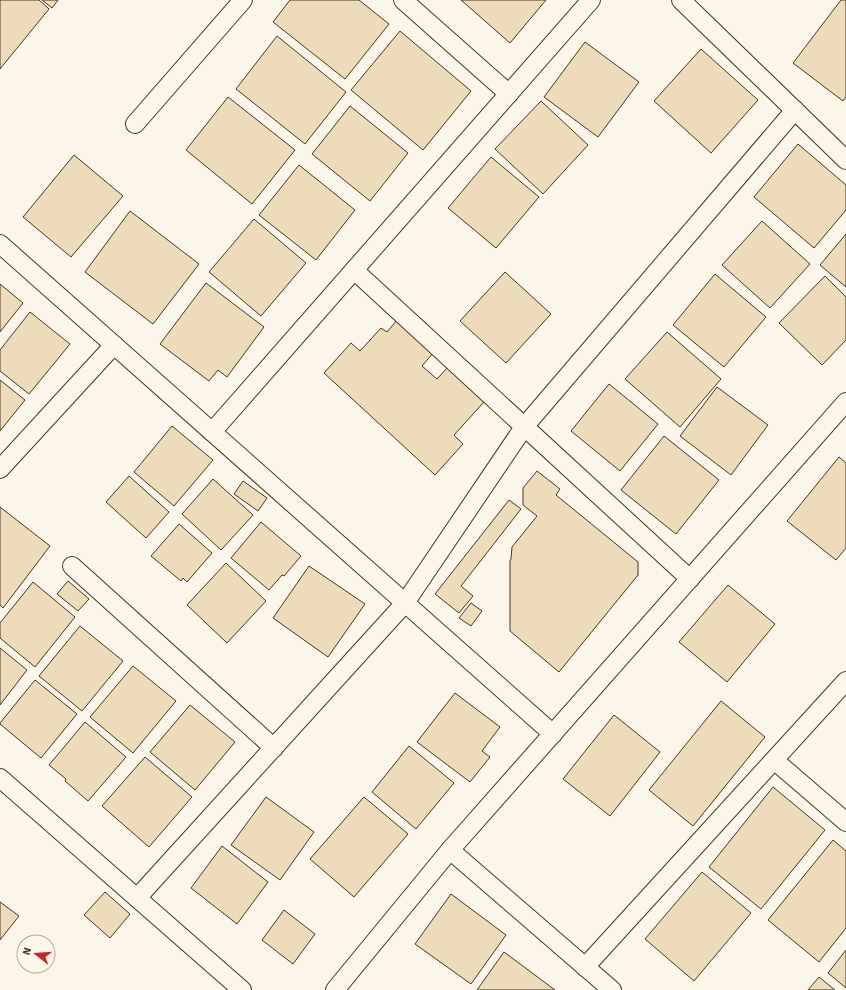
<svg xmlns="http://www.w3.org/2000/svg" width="846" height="990" viewBox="0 0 846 990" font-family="'Source Sans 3',sans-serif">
	<rect width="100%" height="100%" fill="#fbf6e9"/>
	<!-- building -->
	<g fill="#ecdcbc" stroke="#4a3520">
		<path d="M 0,0 L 39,0 L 49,9 L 0,69 Z"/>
		<path d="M 42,0 L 58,0 L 52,8 Z"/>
		<path d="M 290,0 L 359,0 L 389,24 L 345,79 L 273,22 Z"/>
		<path d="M 461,0 L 546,0 L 510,43 Z"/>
		<path d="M 841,0 L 846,0 L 846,97 L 843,101 L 793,63 Z"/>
		<path d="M 400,31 L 471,91 L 423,150 L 351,90 Z"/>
		<path d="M 277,36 L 346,92 L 305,144 L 236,89 Z"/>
		<path d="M 585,42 L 639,82 L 598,137 L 544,97 Z"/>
		<path d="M 701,49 L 758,100 L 711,153 L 654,101 Z"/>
		<path d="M 228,97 L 295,150 L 252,204 L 186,150 Z"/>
		<path d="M 541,101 L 588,145 L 543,194 L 495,149 Z"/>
		<path d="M 350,106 L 408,153 L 370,201 L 312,154 Z"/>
		<path d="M 798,144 L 846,185 L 846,210 L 814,248 L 754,197 Z"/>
		<path d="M 74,155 L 123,196 L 71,257 L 23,217 Z"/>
		<path d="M 491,157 L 539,197 L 496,248 L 448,208 Z"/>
		<path d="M 299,165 L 355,210 L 316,260 L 259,215 Z"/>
		<path d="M 130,211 L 199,264 L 153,324 L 85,272 Z"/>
		<path d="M 254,219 L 306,263 L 261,316 L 209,272 Z"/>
		<path d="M 762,221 L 810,264 L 770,308 L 722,265 Z"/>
		<path d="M 846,234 L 846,287 L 820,265 Z"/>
		<path d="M 505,272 L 551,314 L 506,363 L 460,321 Z"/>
		<path d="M 715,274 L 766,317 L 724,367 L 673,325 Z"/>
		<path d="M 825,276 L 846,297 L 846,340 L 822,365 L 779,323 Z"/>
		<path d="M 206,283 L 264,327 L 227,377 L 218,370 L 209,381 L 160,344 Z"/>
		<path d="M 0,284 L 23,303 L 0,332 Z"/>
		<path d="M 30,312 L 70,344 L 29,394 L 0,371 L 0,350 Z"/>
		<path d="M 397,320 L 433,353 L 422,366 L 437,379 L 447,368 L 484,402 L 454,435 L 463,444 L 435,475 L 324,373 L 351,343 L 360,351 L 381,328 L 387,332 Z"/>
		<path d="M 667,332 L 721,379 L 680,427 L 625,379 Z"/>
		<path d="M 0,380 L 25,400 L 0,431 Z"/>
		<path d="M 609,384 L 658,424 L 620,471 L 571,431 Z"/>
		<path d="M 717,387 L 768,425 L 731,475 L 680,436 Z"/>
		<path d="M 172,426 L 213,460 L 174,506 L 134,472 Z"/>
		<path d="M 664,436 L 719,480 L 676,534 L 621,490 Z"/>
		<path d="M 839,457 L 846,463 L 846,548 L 836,560 L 787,521 Z"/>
		<path d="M 537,471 L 560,489 L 556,495 L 638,562 L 638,575 L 559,672 L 510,631 L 510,561 L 511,559 L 512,547 L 537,516 L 523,505 L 523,488 Z"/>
		<path d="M 129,476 L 169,512 L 146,538 L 106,502 Z"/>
		<path d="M 213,479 L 253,515 L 221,550 L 182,514 Z"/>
		<path d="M 243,481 L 267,498 L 258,511 L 234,494 Z"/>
		<path d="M 509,500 L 521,509 L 461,586 L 473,596 L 459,613 L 435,594 Z"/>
		<path d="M 0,507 L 50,546 L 3,608 L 0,605 Z"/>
		<path d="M 261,522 L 301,556 L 284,576 L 282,575 L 269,590 L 231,558 Z"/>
		<path d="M 179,524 L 212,553 L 187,582 L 183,578 L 181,581 L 151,556 Z"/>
		<path d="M 226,563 L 266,601 L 227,643 L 187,605 Z"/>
		<path d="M 309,566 L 365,604 L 328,657 L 273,618 Z"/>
		<path d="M 68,581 L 89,599 L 78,611 L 57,594 Z"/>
		<path d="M 33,582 L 75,617 L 35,667 L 0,638 L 0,623 Z"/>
		<path d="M 728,585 L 775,624 L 727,682 L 679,642 Z"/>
		<path d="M 471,603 L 482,611 L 471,626 L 459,618 Z"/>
		<path d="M 80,626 L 123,661 L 82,711 L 39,676 Z"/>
		<path d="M 0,648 L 27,670 L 0,705 Z"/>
		<path d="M 133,666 L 176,701 L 133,753 L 90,717 Z"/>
		<path d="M 35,680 L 77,714 L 41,758 L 0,724 L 0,723 Z"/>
		<path d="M 455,693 L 500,727 L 482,751 L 490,757 L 470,782 L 417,742 Z"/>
		<path d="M 721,701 L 765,737 L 693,826 L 649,790 Z"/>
		<path d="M 190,705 L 235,742 L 195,790 L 150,752 Z"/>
		<path d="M 614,715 L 660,752 L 610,816 L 563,779 Z"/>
		<path d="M 85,722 L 126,757 L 88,801 L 65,781 L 66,779 L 49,765 Z"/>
		<path d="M 409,746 L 454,783 L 416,829 L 372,792 Z"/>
		<path d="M 145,757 L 192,797 L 149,847 L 102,806 Z"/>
		<path d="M 773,787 L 825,830 L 761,909 L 709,867 Z"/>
		<path d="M 266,797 L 314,832 L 280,880 L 231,845 Z"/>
		<path d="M 364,797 L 408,834 L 354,897 L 310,859 Z"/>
		<path d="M 833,840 L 846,851 L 846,928 L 819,962 L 768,920 Z"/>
		<path d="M 222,846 L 268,882 L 237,924 L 191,888 Z"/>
		<path d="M 702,872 L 751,913 L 694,981 L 645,939 Z"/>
		<path d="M 105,892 L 130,914 L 110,938 L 84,915 Z"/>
		<path d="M 451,894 L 506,935 L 471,984 L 415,944 Z"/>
		<path d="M 0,902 L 19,916 L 0,940 Z"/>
		<path d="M 284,910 L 315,934 L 293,964 L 262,940 Z"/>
		<path d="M 846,950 L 846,988 L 828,973 Z"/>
		<path d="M 504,952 L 555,990 L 477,990 Z"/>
		<path d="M 819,977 L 835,990 L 808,990 Z"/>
	</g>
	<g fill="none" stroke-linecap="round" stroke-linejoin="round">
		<!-- minor casing -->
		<g stroke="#4a3520" stroke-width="20">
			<g id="minor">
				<path d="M 403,0 L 509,94"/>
				<path d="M 681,0 L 846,160"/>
				<path d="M 135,124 L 243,0"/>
				<path d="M 0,244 L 553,734"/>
				<path d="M 354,270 L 690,579"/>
				<path d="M 212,432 L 591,0"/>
				<path d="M 0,469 L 114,345"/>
				<path d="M 72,566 L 274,748"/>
				<path d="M 774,760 L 846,822"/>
				<path d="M 0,778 L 242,990"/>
				<path d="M 450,850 L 612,990"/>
				<path d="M 137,898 L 405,603 L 524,427 L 795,110"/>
				<path d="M 585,967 L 846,681"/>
				<path d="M 335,990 L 450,850 L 846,402"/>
			</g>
		</g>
		<!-- minor -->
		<use href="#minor" stroke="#fbf6e9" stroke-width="18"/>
	</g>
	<!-- north arrow -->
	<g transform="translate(36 954) rotate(287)"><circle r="19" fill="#fbf6e9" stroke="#b4a999"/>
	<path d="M0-3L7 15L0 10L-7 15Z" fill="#c62828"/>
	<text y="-6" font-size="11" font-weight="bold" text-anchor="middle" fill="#4a3520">N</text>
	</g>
</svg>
